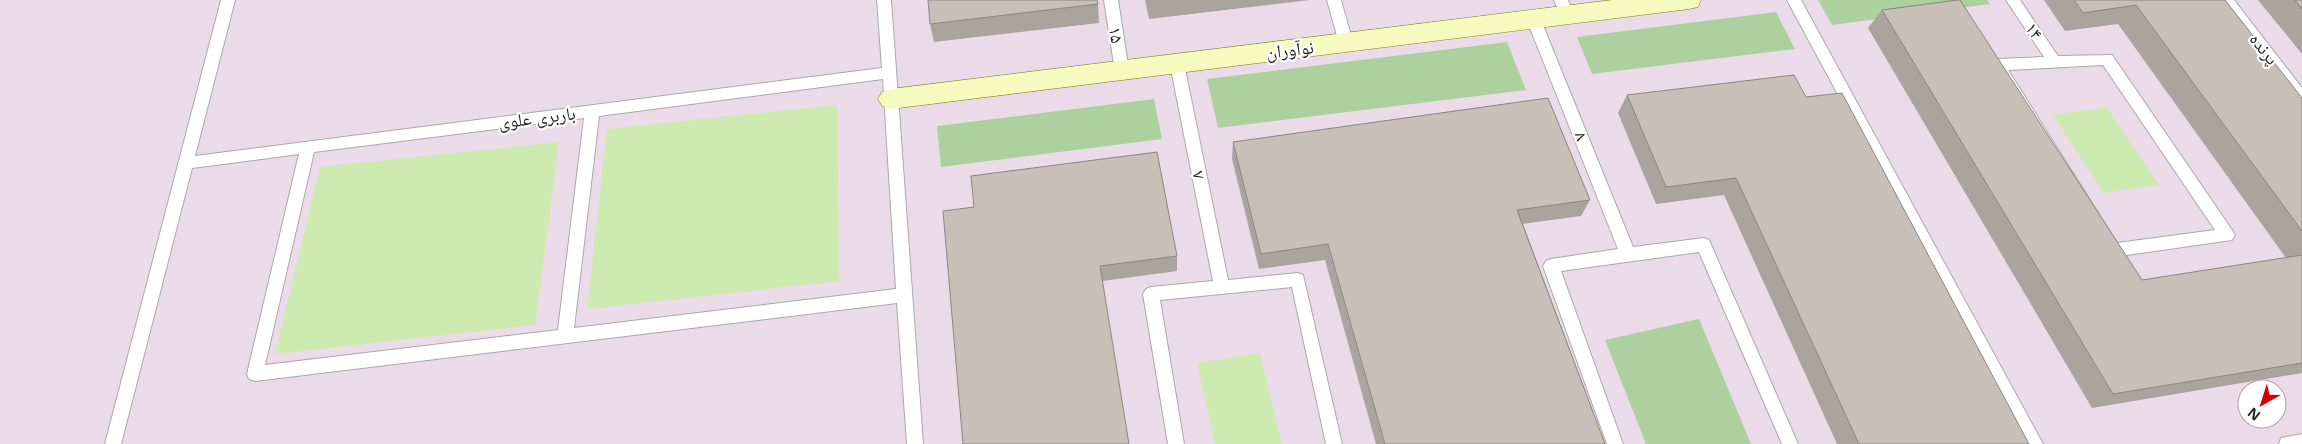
<svg xmlns="http://www.w3.org/2000/svg" width="2302" height="444" viewBox="0 0 2302 444" font-family="'Open Sans','Noto Naskh Arabic',sans-serif">
	<rect width="100%" height="100%" fill="#f2efe9"/>
	<!-- industrial -->
	<path fill="#ebdbe8" fill-rule="evenodd" d="M 0,0 L 2302,0 L 2302,444 L 0,444 ZM 2247,389 L 2277,389 L 2277,419 L 2247,419 Z"/>
	<!-- grass -->
	<g fill="#cdebb0">
		<path d="M 837,105 L 839,281 L 587,309 L 607,129 Z"/>
		<path d="M 2106,107 L 2159,185 L 2104,193 L 2053,115 Z"/>
		<path d="M 559,142 L 535,325 L 275,354 L 320,167 Z"/>
		<path d="M 1260,353 L 1282,444 L 1215,444 L 1197,363 Z"/>
	</g>
	<!-- forest -->
	<g fill="#add19e">
		<path d="M 1818,0 L 1987,0 L 1990,4 L 1832,25 Z"/>
		<path d="M 1776,12 L 1795,49 L 1592,74 L 1577,37 Z"/>
		<path d="M 1507,42 L 1526,90 L 1218,128 L 1207,79 Z"/>
		<path d="M 1154,99 L 1162,139 L 941,167 L 937,126 Z"/>
		<path d="M 1699,319 L 1751,444 L 1646,444 L 1605,340 Z"/>
	</g>
	<g fill="none" stroke-linecap="round" stroke-linejoin="round">
		<!-- lane casing -->
		<g stroke="#a9a9a9" stroke-width="2">
			<g id="lane">
				<path d="M 221,0 L 235,0 L 195,156 L 882,68 L 877,0 L 891,0 L 923,444 L 907,444 L 897,303 L 255,381 L 249,379 L 247,374 L 299,154 L 192,168 L 121,444 L 105,444 ZM 883,79 L 896,289 L 574,328 L 599,116 ZM 584,118 L 558,330 L 265,365 L 314,152 Z"/>
				<path d="M 1104,0 L 1118,0 L 1129,71 L 1127,75 L 1117,75 L 1115,71 Z"/>
				<path d="M 1327,0 L 1341,0 L 1353,43 L 1351,47 L 1341,47 L 1339,43 Z"/>
				<path d="M 1554,0 L 1568,0 L 1574,15 L 1572,19 L 1562,19 Z"/>
				<path d="M 1787,0 L 1801,0 L 2043,444 L 2026,444 Z"/>
				<path d="M 2006,0 L 2020,0 L 2058,56 L 2112,55 L 2232,230 L 2235,235 L 2232,240 L 2113,257 L 2108,255 L 1991,65 L 1993,61 L 1998,59 L 2044,57 ZM 2103,65 L 2215,230 L 2117,243 L 2008,70 Z"/>
				<path d="M 2219,0 L 2234,0 L 2302,88 L 2302,104 L 2297,102 Z"/>
				<path d="M 1533,13 L 1540,18 L 1633,247 L 1704,238 L 1709,240 L 1798,444 L 1782,444 L 1699,252 L 1561,271 L 1623,444 L 1607,444 L 1543,266 L 1546,261 L 1551,259 L 1618,249 L 1526,18 Z"/>
				<path d="M 1177,58 L 1182,60 L 1184,64 L 1228,280 L 1298,273 L 1303,275 L 1342,444 L 1326,444 L 1292,287 L 1160,300 L 1184,444 L 1168,444 L 1143,294 L 1146,289 L 1151,287 L 1213,281 L 1170,64 L 1172,60 Z"/>
				<path d="M 2302,434 L 2302,444 L 2279,444 L 2281,438 Z"/>
			</g>
		</g>
		<!-- secondary casing -->
		<g stroke="#707d05" stroke-width="1">
			<path id="secondary" d="M 1612,0 L 1701,0 L 1698,7 L 1689,9 L 891,109 L 882,106 L 878,99 L 882,92 L 891,89 Z"/>
		</g>
		<!-- lane -->
		<use href="#lane" fill="#fff" fill-rule="evenodd"/>
		<!-- secondary -->
		<use href="#secondary" fill="#f7fabf" fill-rule="evenodd"/>
	</g>
	<!-- wall -->
	<g fill="#aba49e">
		<path d="M 1145,0 L 1310,0 L 1149,19 Z"/>
		<path d="M 2044,0 L 2225,0 L 2302,98 L 2302,373 L 2092,408 L 1868,28 L 1882,10 L 2142,280 L 2286,258 L 2118,24 L 2065,31 Z"/>
		<path d="M 2258,0 L 2302,0 L 2302,54 Z"/>
		<path d="M 1098,4 L 1099,23 L 934,42 L 930,24 Z"/>
		<path d="M 1627,95 L 1806,97 L 2029,444 L 1837,444 L 1724,195 L 1656,204 L 1618,113 Z"/>
		<path d="M 1233,142 L 1590,200 L 1581,216 L 1523,224 L 1605,444 L 1376,444 L 1325,260 L 1259,269 L 1232,159 Z"/>
		<path d="M 974,207 L 1177,256 L 1177,271 L 1103,281 Z"/>
	</g>
	<!-- building -->
	<g fill="#c7bfb8" stroke="#8b8681">
		<path d="M 928,0 L 1097,0 L 1098,4 L 930,24 Z"/>
		<path d="M 1957,0 L 1960,0 L 2142,280 L 2302,255 L 2302,363 L 2113,394 L 1882,10 Z"/>
		<path d="M 2074,0 L 2225,0 L 2302,98 L 2302,231 L 2136,5 L 2083,13 Z"/>
		<path d="M 2295,0 L 2302,0 L 2302,9 Z"/>
		<path d="M 1794,75 L 1806,97 L 1842,93 L 2029,444 L 1859,444 L 1736,178 L 1666,187 L 1627,95 Z"/>
		<path d="M 1548,98 L 1590,200 L 1517,210 L 1605,444 L 1385,444 L 1328,244 L 1261,254 L 1233,142 Z"/>
		<path d="M 1157,152 L 1177,256 L 1100,266 L 1129,444 L 963,444 L 943,211 L 974,207 L 971,176 Z"/>
	</g>
	<g text-anchor="middle" stroke-width="4.5" stroke-linejoin="round" paint-order="stroke">
		<!-- street labels -->
		<g font-size="18" fill="#222" stroke="#fff">
			<text transform="translate(2034 31) rotate(56)" y="6">۱۴</text>
			<text transform="translate(1116 35) rotate(81)" y="6">۱۵</text>
			<text transform="translate(2264 49) rotate(52)" y="6">پرنده</text>
			<text transform="translate(1290 50) rotate(-7)" y="6">نوآوران</text>
			<text transform="translate(537 118) rotate(-7)" y="6">باربری علوی</text>
			<text transform="translate(1581 136) rotate(68)" y="6">۸</text>
			<text transform="translate(1199 175) rotate(79)" y="6">۷</text>
		</g>
	</g>
	<!-- north arrow -->
	<g transform="translate(2262 404) rotate(219)"><circle r="24" fill="#ffffff" stroke="#a7a7a7"/>
	<path d="M0-4L9 19L0 12L-9 19Z" fill="#d40000"/>
	<text y="-8" font-size="14" font-weight="bold" text-anchor="middle" fill="#222222">N</text>
	</g>
</svg>
